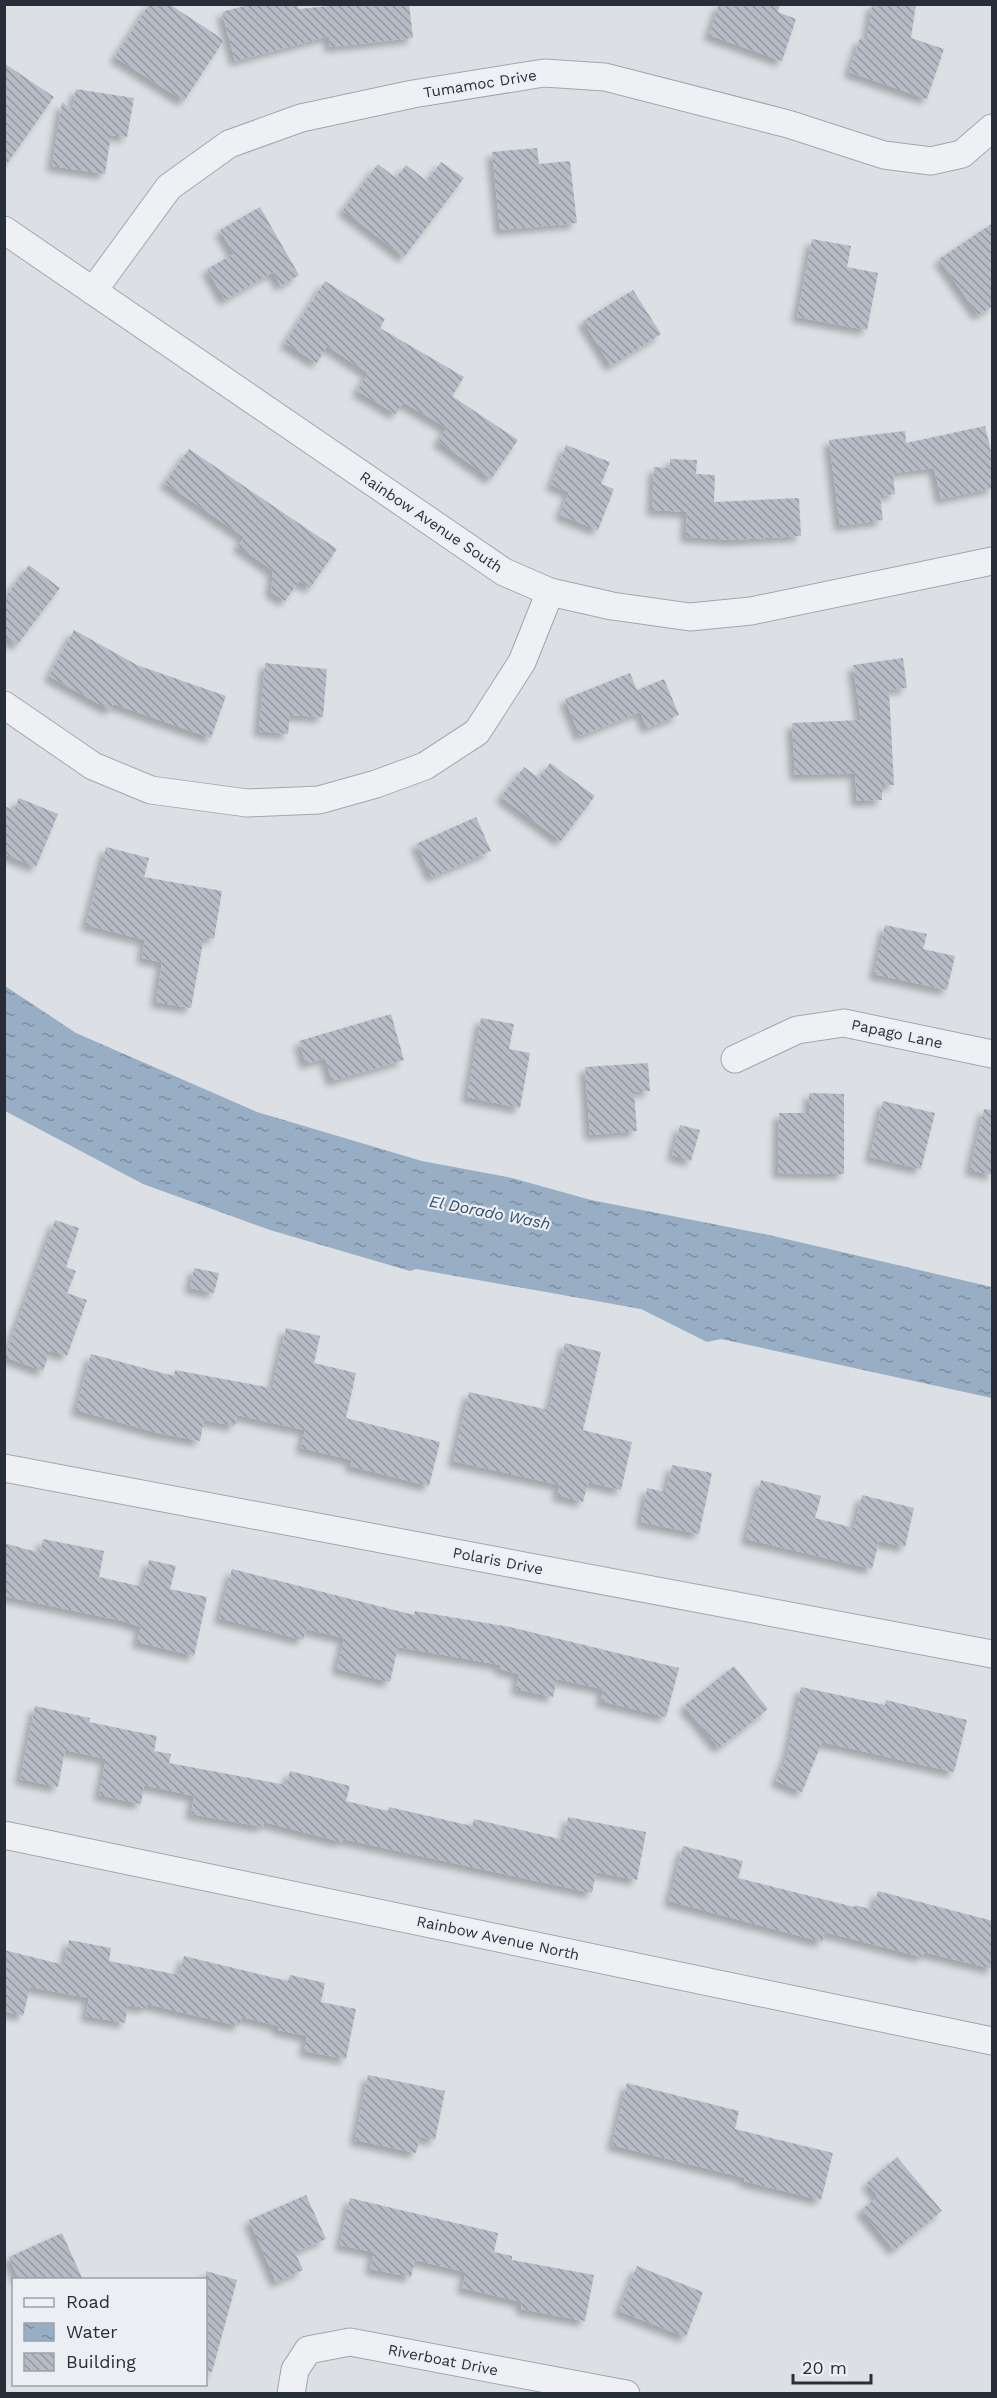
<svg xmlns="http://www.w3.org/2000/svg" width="997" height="2398" viewBox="0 0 997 2398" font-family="'Work Sans',sans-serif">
	<defs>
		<pattern id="water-ripples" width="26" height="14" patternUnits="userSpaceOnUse" patternTransform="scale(1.5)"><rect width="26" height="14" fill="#98aec4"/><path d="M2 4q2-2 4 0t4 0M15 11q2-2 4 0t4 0" fill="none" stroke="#7c8ea0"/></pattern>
		<pattern id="building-back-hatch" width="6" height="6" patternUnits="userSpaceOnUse" patternTransform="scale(1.5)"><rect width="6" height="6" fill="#b6bcc5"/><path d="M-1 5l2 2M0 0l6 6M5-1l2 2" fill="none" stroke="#9499a1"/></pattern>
		<filter id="shadow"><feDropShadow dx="-5.5" dy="5.5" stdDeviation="3" flood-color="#0004"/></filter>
	</defs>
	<rect width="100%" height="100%" fill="#dce0e5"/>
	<!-- water -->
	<path fill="url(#water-ripples)" d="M 5,986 L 76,1033 L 257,1112 L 422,1161 L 512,1178 L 591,1200 L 769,1235 L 992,1287 L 992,1398 L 721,1339 L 707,1342 L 641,1309 L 416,1269 L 410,1271 L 270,1230 L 143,1184 L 5,1111 Z"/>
	<!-- building -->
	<g fill="url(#building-back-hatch)" filter="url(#shadow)">
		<path d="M 149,4 L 169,4 L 224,40 L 184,101 L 115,57 Z"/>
		<path d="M 251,4 L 297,4 L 299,9 L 349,4 L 409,4 L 413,38 L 330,47 L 329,36 L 235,61 L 222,12 Z"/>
		<path d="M 719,4 L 780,4 L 778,12 L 796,19 L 782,61 L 709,35 Z"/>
		<path d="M 872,4 L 916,4 L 911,38 L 944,49 L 927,99 L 849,72 L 860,38 L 867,40 Z"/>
		<path d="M 4,63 L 54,97 L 4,168 Z"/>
		<path d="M 76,89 L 134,98 L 127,137 L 111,135 L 105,174 L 52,166 L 62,102 L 72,109 Z"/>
		<path d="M 537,148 L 539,164 L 570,161 L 577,223 L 500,230 L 492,152 Z"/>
		<path d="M 441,162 L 464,178 L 404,257 L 343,210 L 378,164 L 396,178 L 406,165 L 427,181 Z"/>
		<path d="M 260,207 L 299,275 L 281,286 L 273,272 L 225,300 L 207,269 L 234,254 L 220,230 Z"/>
		<path d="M 993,223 L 993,306 L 978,315 L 939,259 Z"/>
		<path d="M 812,239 L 851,246 L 847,267 L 878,273 L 867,330 L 797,317 Z"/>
		<path d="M 325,281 L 385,319 L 380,328 L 464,377 L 452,396 L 518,440 L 491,479 L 438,441 L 447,428 L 403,402 L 396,414 L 357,391 L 368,373 L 327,346 L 317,363 L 285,343 Z"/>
		<path d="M 633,290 L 661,334 L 611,366 L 583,321 Z"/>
		<path d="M 985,426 L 993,460 L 993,488 L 941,499 L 934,468 L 893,473 L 895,494 L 880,496 L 883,520 L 840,526 L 829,440 L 905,431 L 906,443 Z"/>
		<path d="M 566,445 L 610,462 L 601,484 L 614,489 L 598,530 L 560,515 L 569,492 L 551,485 Z"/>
		<path d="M 189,449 L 337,549 L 310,588 L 299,581 L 285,601 L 271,592 L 273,571 L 238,546 L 244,537 L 165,483 Z"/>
		<path d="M 670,459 L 697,460 L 696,474 L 715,475 L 714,502 L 799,498 L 801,536 L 733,540 L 686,537 L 687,512 L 652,510 L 654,467 L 670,468 Z"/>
		<path d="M 29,565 L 60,588 L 17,645 L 4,636 L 4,599 Z"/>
		<path d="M 74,630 L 137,665 L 226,696 L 211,738 L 114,704 L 110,710 L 49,676 Z"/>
		<path d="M 903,658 L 907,688 L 889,690 L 894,785 L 882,785 L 882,800 L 857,801 L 855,773 L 795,775 L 792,723 L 861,720 L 853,665 Z"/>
		<path d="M 265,663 L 327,669 L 323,717 L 290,715 L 288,734 L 259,731 Z"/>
		<path d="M 630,673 L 637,690 L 664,679 L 679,715 L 647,728 L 640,712 L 580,736 L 565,699 Z"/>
		<path d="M 550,763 L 595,796 L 561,841 L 501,797 L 524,767 L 539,778 Z"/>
		<path d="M 19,798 L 58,814 L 36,867 L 4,854 L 4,806 L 14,810 Z"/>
		<path d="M 476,817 L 491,851 L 432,877 L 416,844 Z"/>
		<path d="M 106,847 L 149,858 L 144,877 L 222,891 L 214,939 L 204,937 L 191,1008 L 156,1002 L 162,962 L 142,958 L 145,940 L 86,925 Z"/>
		<path d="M 885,925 L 927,934 L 923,949 L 955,956 L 947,990 L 874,974 Z"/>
		<path d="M 391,1014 L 404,1060 L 332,1081 L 325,1058 L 306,1064 L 299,1041 Z"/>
		<path d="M 481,1018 L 514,1024 L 509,1049 L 530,1053 L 520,1108 L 467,1097 Z"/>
		<path d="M 648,1063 L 650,1091 L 634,1092 L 637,1131 L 590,1135 L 585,1067 Z"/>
		<path d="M 809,1093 L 844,1094 L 844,1174 L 778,1173 L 779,1113 L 809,1113 Z"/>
		<path d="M 883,1101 L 935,1113 L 921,1169 L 870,1157 Z"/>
		<path d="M 984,1109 L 993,1110 L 993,1175 L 970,1170 Z"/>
		<path d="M 680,1125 L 700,1130 L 691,1161 L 672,1155 Z"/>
		<path d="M 55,1220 L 79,1228 L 66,1267 L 76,1271 L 67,1293 L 87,1300 L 67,1356 L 50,1350 L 43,1371 L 5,1357 Z"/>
		<path d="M 194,1268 L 219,1273 L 214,1293 L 190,1288 Z"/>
		<path d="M 286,1328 L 320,1336 L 314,1363 L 356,1373 L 346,1418 L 440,1442 L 429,1486 L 350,1466 L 352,1460 L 301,1448 L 305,1430 L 237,1415 L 235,1426 L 204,1420 L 200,1441 L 158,1433 L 76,1410 L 91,1354 L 174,1376 L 175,1370 L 272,1388 Z"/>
		<path d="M 565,1343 L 601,1352 L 583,1430 L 632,1442 L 621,1490 L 588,1482 L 583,1502 L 557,1495 L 560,1485 L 453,1461 L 469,1392 L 549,1410 Z"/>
		<path d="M 672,1465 L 712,1473 L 699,1534 L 641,1522 L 647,1488 L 666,1492 Z"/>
		<path d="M 761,1480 L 821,1496 L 815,1518 L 854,1528 L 862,1495 L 914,1508 L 905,1547 L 879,1541 L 872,1569 L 746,1539 Z"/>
		<path d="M 43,1539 L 104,1551 L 99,1577 L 143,1587 L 149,1560 L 176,1566 L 170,1589 L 207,1597 L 194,1656 L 137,1642 L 141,1627 L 123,1621 L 4,1596 L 4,1543 L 40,1553 Z"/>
		<path d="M 232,1569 L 414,1615 L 415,1611 L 510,1627 L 679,1668 L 666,1717 L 601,1701 L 603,1689 L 557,1679 L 553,1697 L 516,1689 L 519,1674 L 500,1669 L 501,1665 L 398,1647 L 390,1682 L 337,1669 L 344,1638 L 306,1629 L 303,1640 L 219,1618 Z"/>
		<path d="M 734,1666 L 768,1709 L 719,1748 L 684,1706 Z"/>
		<path d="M 801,1687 L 885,1705 L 886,1700 L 967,1720 L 954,1772 L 822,1742 L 802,1792 L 776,1781 L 787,1755 Z"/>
		<path d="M 35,1706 L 90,1718 L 89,1722 L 157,1736 L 154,1751 L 171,1754 L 169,1763 L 286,1785 L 290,1771 L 350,1786 L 346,1801 L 388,1811 L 389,1807 L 472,1826 L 474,1819 L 564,1840 L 568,1817 L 646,1832 L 637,1880 L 596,1872 L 592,1893 L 343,1839 L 342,1842 L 264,1822 L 263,1827 L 191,1814 L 194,1796 L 144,1785 L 141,1804 L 99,1795 L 106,1759 L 65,1750 L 58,1787 L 20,1779 Z"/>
		<path d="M 683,1846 L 743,1861 L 738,1878 L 854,1907 L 855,1905 L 873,1910 L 878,1891 L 993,1921 L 993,1969 L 924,1952 L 922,1957 L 825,1932 L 822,1942 L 669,1901 Z"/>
		<path d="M 69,1940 L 111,1948 L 109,1961 L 179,1975 L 184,1956 L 288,1981 L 290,1975 L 325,1983 L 321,2002 L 356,2009 L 346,2059 L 304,2051 L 307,2036 L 278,2030 L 279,2026 L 242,2017 L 239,2026 L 147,2004 L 146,2008 L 128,2005 L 125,2023 L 86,2016 L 89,1998 L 30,1987 L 23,2016 L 4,2011 L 4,1950 L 64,1965 Z"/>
		<path d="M 368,2075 L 445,2091 L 435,2140 L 420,2137 L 416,2153 L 355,2140 Z"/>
		<path d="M 627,2083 L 739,2111 L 735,2129 L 833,2153 L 821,2200 L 744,2181 L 745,2178 L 612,2145 Z"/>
		<path d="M 897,2157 L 942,2211 L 894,2250 L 861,2210 L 878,2197 L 867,2183 Z"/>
		<path d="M 306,2195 L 326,2239 L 295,2252 L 303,2270 L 276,2282 L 249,2220 Z"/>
		<path d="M 350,2198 L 498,2233 L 494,2252 L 512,2256 L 512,2260 L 594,2275 L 585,2321 L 521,2309 L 522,2302 L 462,2288 L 466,2272 L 415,2260 L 411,2277 L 370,2269 L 374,2252 L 340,2245 Z"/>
		<path d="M 62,2233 L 83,2280 L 19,2280 L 9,2257 Z"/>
		<path d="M 637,2266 L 703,2292 L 686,2337 L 619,2311 Z"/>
		<path d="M 206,2271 L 237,2280 L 212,2372 L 206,2371 Z"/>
	</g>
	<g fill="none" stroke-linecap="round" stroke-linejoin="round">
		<!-- minor casing -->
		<g stroke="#a2a7ae" stroke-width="29">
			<g id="minor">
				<path d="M 4,230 L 504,572 L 550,592 L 612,606 L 690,617 L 751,611 L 992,561"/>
				<path d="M 93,291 L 169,187 L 229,144 L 301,118 L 413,94 L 544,73 L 605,77 L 788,124 L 884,155 L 931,161 L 962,154 L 992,128"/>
				<path d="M 4,705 L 93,766 L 151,790 L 247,803 L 319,800 L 376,784 L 425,766 L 477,732 L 522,662 L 550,592"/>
				<path d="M 735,1059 L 797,1030 L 844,1023 L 992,1054"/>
				<path d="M 4,1468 L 992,1654"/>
				<path d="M 4,1835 L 992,2041"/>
				<path d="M 291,2394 L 295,2370 L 308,2350 L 350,2342 L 626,2394"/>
			</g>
		</g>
		<!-- minor -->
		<use href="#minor" stroke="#eef0f4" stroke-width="27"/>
	</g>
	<g text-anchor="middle" stroke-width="4.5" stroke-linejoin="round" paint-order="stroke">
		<!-- street labels -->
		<g font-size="15" fill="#272e3a" stroke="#ebeef3">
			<text transform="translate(480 84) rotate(-9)" y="5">Tumamoc Drive</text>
			<text transform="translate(431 522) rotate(34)" y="5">Rainbow Avenue South</text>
			<text transform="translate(897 1034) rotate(12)" y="5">Papago Lane</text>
			<text transform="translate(498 1561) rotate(11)" y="5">Polaris Drive</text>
			<text transform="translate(498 1938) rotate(12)" y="5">Rainbow Avenue North</text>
			<text transform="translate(443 2360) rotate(11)" y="5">Riverboat Drive</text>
		</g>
		<!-- water labels -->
		<g font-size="16" font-style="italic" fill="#334d6c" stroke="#ebeef3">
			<text transform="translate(490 1212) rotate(11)" y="6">El Dorado Wash</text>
		</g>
	</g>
	<!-- border -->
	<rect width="997" height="2398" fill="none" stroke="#272e3a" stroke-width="12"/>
	<!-- legend -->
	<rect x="12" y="2278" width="195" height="108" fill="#ebeef3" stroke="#9da1a9" stroke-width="1.5"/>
	<rect x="24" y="2298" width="30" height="9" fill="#eef0f4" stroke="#9da1a9" stroke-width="1.5"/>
	<text x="66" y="2308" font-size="18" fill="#272e3a">Road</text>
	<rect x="24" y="2323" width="30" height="18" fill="url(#water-ripples)" stroke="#9da1a9" stroke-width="1.5"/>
	<text x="66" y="2338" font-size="18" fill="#272e3a">Water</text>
	<rect x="24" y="2353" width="30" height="18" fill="url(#building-back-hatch)" stroke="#9da1a9" stroke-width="1.5"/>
	<text x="66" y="2368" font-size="18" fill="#272e3a">Building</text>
	<!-- scale -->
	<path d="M793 2374v9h78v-9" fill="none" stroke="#272e3a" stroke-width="3"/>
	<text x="802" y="2374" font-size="18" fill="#272e3a" stroke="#ebeef3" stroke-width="4.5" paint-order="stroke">20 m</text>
</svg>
